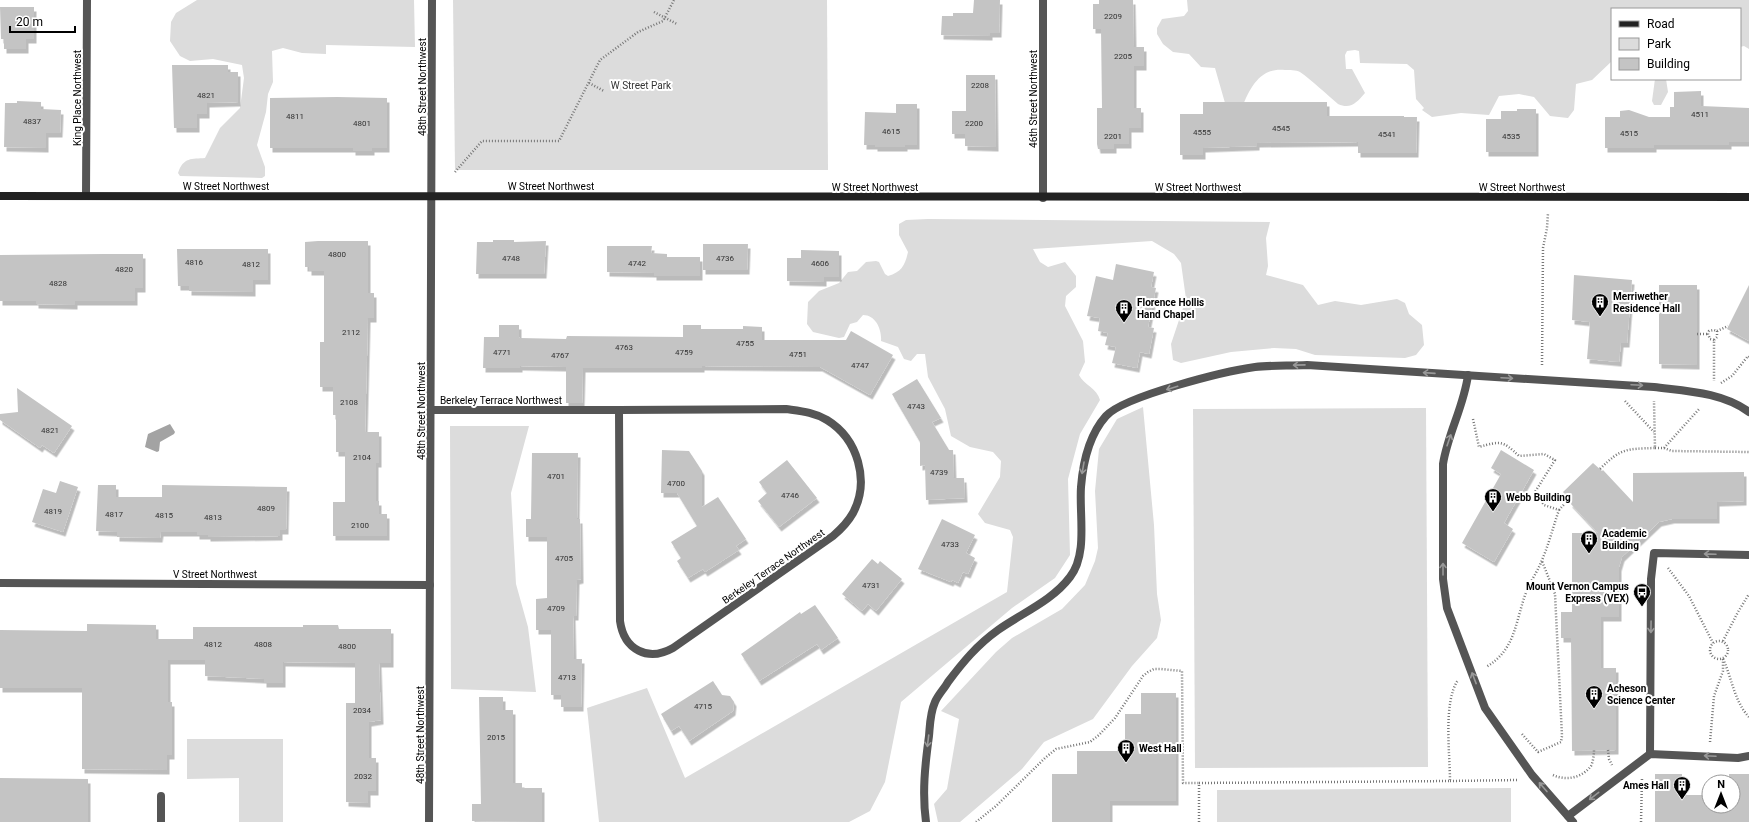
<svg xmlns="http://www.w3.org/2000/svg" width="1749" height="822" viewBox="0 0 1749 822" font-family="Roboto,sans-serif">
	<defs>
		<filter id="shadow"><feDropShadow dx="2.5" dy="4.5" stdDeviation="0" flood-color="#0004"/></filter>
	</defs>
	<rect width="100%" height="100%" fill="#fff"/>
	<!-- green -->
	<g fill="#dcdcdc">
		<path d="M 197,0 L 414,0 L 415,47 L 326,45 L 326,54 L 302,53 L 283,48 L 272,51 L 273,82 L 268,94 L 266,112 L 257,145 L 265,167 L 265,176 L 262,178 L 180,176 L 178,173 C 183,157 192,159 205,158 L 220,128 L 240,108 L 244,78 L 242,65 L 213,59 L 190,61 L 180,56 L 170,41 L 171,22 L 176,13 Z"/>
		<path d="M 453,0 L 827,0 L 828,170 L 455,170 Z"/>
		<path d="M 1187,0 L 1749,0 L 1749,49 L 1744,46 L 1740,47 L 1740,9 L 1612,9 L 1612,61 L 1592,80 L 1576,84 L 1574,110 L 1568,118 L 1550,116 L 1534,97 L 1519,94 L 1499,96 L 1489,115 L 1461,113 L 1432,117 L 1422,110 L 1424,108 L 1416,99 L 1414,70 L 1407,64 L 1360,63 L 1359,51 L 1355,50 L 1347,51 L 1345,55 L 1346,69 L 1352,69 L 1365,93 C 1357,102 1351,110 1338,104 C 1326,94 1313,81 1300,72 C 1296,70 1289,70 1285,70 C 1259,67 1249,90 1241,110 L 1227,110 L 1215,68 L 1201,67 L 1189,54 L 1173,52 L 1163,44 L 1157,34 L 1157,28 L 1162,19 L 1184,16 L 1188,11 Z"/>
		<path d="M 1655,79 L 1666,79 L 1668,92 L 1661,105 L 1654,105 L 1652,101 Z"/>
		<path d="M 928,219 L 1270,222 L 1266,238 L 1268,266 L 1266,275 L 1303,285 L 1318,305 L 1335,301 L 1361,305 L 1397,299 L 1405,303 L 1409,314 L 1422,325 L 1424,345 L 1416,355 L 1405,358 L 1315,355 L 1296,349 L 1274,348 L 1231,352 L 1181,363 L 1173,360 L 1171,344 L 1186,299 L 1181,263 L 1174,254 L 1152,241 L 1033,249 L 1040,262 L 1048,267 L 1065,262 L 1076,276 L 1076,287 L 1066,296 L 1065,306 L 1083,341 L 1085,362 L 1079,375 C 1084,385 1097,388 1100,400 L 1080,434 L 1068,479 L 1070,555 L 1055,578 L 1012,608 L 901,702 L 885,782 L 870,811 L 849,822 L 599,822 L 587,708 L 647,688 L 685,778 L 1007,592 L 1013,537 L 1010,530 L 985,523 L 978,514 L 1000,477 L 1001,461 L 993,452 L 970,447 L 951,436 L 945,409 L 928,377 L 925,354 L 917,354 L 911,361 L 904,359 L 898,347 L 881,341 C 882,330 876,315 863,315 L 857,322 L 850,324 L 844,337 L 839,338 L 813,332 L 807,324 L 808,302 L 819,291 L 839,283 L 848,272 L 857,271 L 866,262 L 876,261 L 879,262 L 885,274 L 888,276 C 902,272 905,265 908,252 L 899,235 L 899,224 L 906,220 Z"/>
		<path d="M 1143,407 L 1154,525 L 1157,594 L 1161,620 L 1157,638 L 1132,666 L 1093,719 L 1044,742 L 1022,769 L 960,822 L 938,822 L 934,804 L 947,789 L 959,719 L 941,711 L 996,652 L 1012,638 L 1062,609 L 1085,585 L 1095,561 L 1098,548 L 1095,491 L 1099,449 L 1117,419 Z"/>
		<path d="M 1426,408 L 1428,767 L 1195,768 L 1193,409 Z"/>
		<path d="M 450,426 L 529,426 L 511,493 L 516,584 L 528,627 L 536,692 L 451,689 Z"/>
		<path d="M 187,739 L 283,739 L 283,822 L 239,822 L 239,778 L 187,779 Z"/>
		<path d="M 1511,788 L 1511,822 L 1217,822 L 1217,790 Z"/>
	</g>
	<!-- water -->
	<path fill="#a3a3a3" d="M 170,424 L 175,432 L 174,434 L 160,442 L 159,451 L 157,452 L 145,447 L 148,434 Z"/>
	<!-- building -->
	<g fill="#c4c4c4" filter="url(#shadow)">
		<path d="M 974,0 L 1000,0 L 999,33 L 990,33 L 990,36 L 941,35 L 942,16 L 953,16 L 953,13 L 973,13 Z"/>
		<path d="M 1099,0 L 1133,0 L 1134,47 L 1144,47 L 1144,66 L 1134,66 L 1134,108 L 1141,108 L 1141,128 L 1129,128 L 1129,144 L 1114,144 L 1114,149 L 1098,149 L 1097,144 L 1097,108 L 1102,108 L 1101,29 L 1093,29 L 1093,4 L 1099,4 Z"/>
		<path d="M 0,7 L 34,7 L 34,39 L 26,39 L 26,49 L 4,49 L 4,39 L 1,39 Z"/>
		<path d="M 172,65 L 228,65 L 228,72 L 238,72 L 238,102 L 207,103 L 207,114 L 197,114 L 197,128 L 174,128 Z"/>
		<path d="M 966,75 L 995,75 L 996,147 L 965,146 L 965,134 L 952,134 L 952,111 L 966,111 Z"/>
		<path d="M 1701,91 L 1701,106 L 1749,108 L 1749,142 L 1729,142 L 1729,145 L 1654,145 L 1654,148 L 1605,148 L 1605,117 L 1620,117 L 1620,111 L 1629,110 L 1649,117 L 1670,117 L 1670,107 L 1674,107 L 1674,92 Z"/>
		<path d="M 337,97 L 387,98 L 387,148 L 372,148 L 372,151 L 353,151 L 353,148 L 270,148 L 270,98 Z"/>
		<path d="M 17,101 L 41,102 L 41,109 L 61,110 L 60,133 L 46,133 L 46,148 L 4,147 L 5,103 L 17,103 Z"/>
		<path d="M 1203,102 L 1327,102 L 1327,116 L 1404,116 L 1404,117 L 1417,117 L 1416,153 L 1358,153 L 1358,142 L 1257,143 L 1257,146 L 1203,148 L 1203,155 L 1180,155 L 1180,114 L 1203,114 Z"/>
		<path d="M 896,104 L 917,104 L 917,145 L 905,145 L 905,147 L 875,147 L 875,145 L 864,145 L 865,112 L 896,113 Z"/>
		<path d="M 1517,109 L 1536,109 L 1536,152 L 1486,152 L 1486,119 L 1501,119 L 1501,111 L 1517,111 Z"/>
		<path d="M 493,240 L 514,240 L 514,242 L 546,241 L 544,274 L 476,274 L 477,242 L 493,242 Z"/>
		<path d="M 318,241 L 368,241 L 368,293 L 374,293 L 374,318 L 368,318 L 365,432 L 379,432 L 379,463 L 376,463 L 376,501 L 379,501 L 379,514 L 387,514 L 387,536 L 333,536 L 333,502 L 345,502 L 345,452 L 336,452 L 336,415 L 333,415 L 333,387 L 320,387 L 320,342 L 324,342 L 324,271 L 309,271 L 309,267 L 305,267 L 305,242 Z"/>
		<path d="M 703,244 L 748,244 L 747,270 L 703,270 Z"/>
		<path d="M 607,246 L 652,246 L 651,253 L 667,254 L 667,257 L 700,257 L 700,276 L 654,276 L 654,273 L 607,272 Z"/>
		<path d="M 177,249 L 268,249 L 268,280 L 253,280 L 253,292 L 189,291 L 189,286 L 178,286 Z"/>
		<path d="M 801,250 L 839,251 L 839,277 L 824,277 L 824,282 L 787,281 L 787,258 L 801,258 Z"/>
		<path d="M 104,254 L 143,254 L 143,288 L 135,288 L 135,301 L 75,301 L 75,305 L 36,304 L 36,301 L 0,301 L 0,255 Z"/>
		<path d="M 1116,264 L 1154,272 L 1151,287 L 1156,288 L 1148,327 L 1154,328 L 1149,354 L 1140,352 L 1137,368 L 1112,363 L 1116,347 L 1105,345 L 1108,333 L 1098,331 L 1100,318 L 1087,316 L 1096,276 L 1113,280 Z"/>
		<path d="M 1574,275 L 1632,280 L 1627,343 L 1621,343 L 1619,362 L 1587,359 L 1590,322 L 1572,320 Z"/>
		<path d="M 1659,285 L 1697,285 L 1697,365 L 1659,364 Z"/>
		<path d="M 1749,285 L 1749,341 L 1727,329 Z"/>
		<path d="M 499,325 L 519,325 L 519,337 L 520,338 L 566,339 L 567,336 L 683,337 L 683,325 L 701,325 L 701,329 L 743,329 L 743,326 L 762,327 L 762,340 L 846,340 L 851,331 L 893,355 L 870,395 L 820,367 L 702,366 L 702,368 L 583,368 L 582,403 L 566,403 L 566,367 L 520,366 L 520,368 L 483,368 L 484,337 L 499,337 Z"/>
		<path d="M 917,379 L 941,418 L 932,422 L 949,450 L 953,450 L 954,478 L 964,478 L 965,498 L 926,500 L 925,465 L 920,466 L 920,442 L 892,394 Z"/>
		<path d="M 17,388 L 72,426 L 54,453 L 42,445 L 40,448 L 0,420 L 0,414 L 18,412 Z"/>
		<path d="M 662,450 L 689,451 L 702,471 L 702,507 L 718,497 L 746,539 L 736,546 L 739,550 L 705,572 L 703,569 L 688,578 L 677,561 L 681,558 L 671,542 L 697,526 L 677,493 L 661,493 Z"/>
		<path d="M 1501,450 L 1534,470 L 1504,523 L 1513,529 L 1494,562 L 1462,543 L 1501,474 L 1491,468 Z"/>
		<path d="M 532,453 L 578,453 L 577,519 L 580,519 L 581,579 L 577,580 L 576,616 L 573,616 L 574,659 L 582,659 L 581,707 L 561,707 L 561,695 L 551,695 L 551,630 L 536,630 L 536,599 L 547,598 L 547,537 L 526,537 L 526,519 L 531,519 Z"/>
		<path d="M 787,460 L 817,498 L 779,527 L 758,501 L 767,493 L 759,482 Z"/>
		<path d="M 1593,463 L 1602,471 L 1603,470 L 1633,502 L 1633,473 L 1744,472 L 1744,501 L 1717,502 L 1717,519 L 1672,519 L 1659,522 L 1622,557 L 1619,567 L 1619,617 L 1601,617 L 1601,668 L 1616,668 L 1616,750 L 1572,751 L 1571,638 L 1561,638 L 1561,612 L 1572,612 L 1572,533 L 1598,533 L 1570,503 L 1571,501 L 1563,492 Z"/>
		<path d="M 60,481 L 78,487 L 63,532 L 32,522 L 43,489 L 56,493 Z"/>
		<path d="M 98,485 L 116,485 L 116,497 L 162,497 L 162,485 L 287,487 L 286,530 L 280,530 L 280,536 L 208,537 L 208,535 L 197,535 L 197,532 L 161,532 L 160,538 L 117,537 L 117,532 L 96,531 Z"/>
		<path d="M 942,519 L 975,535 L 966,553 L 975,558 L 968,574 L 963,572 L 958,583 L 952,580 L 951,582 L 918,569 Z"/>
		<path d="M 872,559 L 878,564 L 880,561 L 902,579 L 876,611 L 868,604 L 862,611 L 842,594 Z"/>
		<path d="M 815,605 L 838,638 L 821,650 L 817,644 L 759,681 L 741,654 L 800,612 L 801,614 Z"/>
		<path d="M 87,624 L 156,625 L 156,639 L 193,639 L 193,627 L 303,627 L 303,625 L 338,625 L 339,629 L 391,629 L 391,663 L 379,663 L 381,720 L 369,722 L 369,758 L 376,758 L 376,791 L 368,791 L 368,803 L 346,802 L 346,703 L 355,703 L 355,663 L 283,662 L 283,683 L 264,683 L 264,679 L 205,676 L 205,660 L 168,660 L 168,702 L 172,702 L 172,755 L 167,755 L 167,770 L 82,769 L 82,688 L 0,688 L 0,630 L 87,631 Z"/>
		<path d="M 713,681 L 722,695 L 730,696 L 734,702 L 733,711 L 689,741 L 679,726 L 671,731 L 661,714 Z"/>
		<path d="M 1141,693 L 1176,693 L 1176,801 L 1110,801 L 1110,822 L 1052,822 L 1052,774 L 1077,774 L 1077,751 L 1125,751 L 1125,714 L 1141,714 Z"/>
		<path d="M 479,697 L 503,697 L 503,710 L 513,710 L 513,783 L 522,783 L 522,788 L 542,788 L 542,822 L 472,821 L 472,804 L 481,804 Z"/>
		<path d="M 1655,774 L 1682,774 L 1682,795 L 1709,795 L 1709,806 L 1733,806 L 1733,782 L 1729,782 L 1729,774 L 1749,774 L 1749,822 L 1655,822 Z"/>
		<path d="M 0,778 L 88,779 L 88,822 L 0,822 Z"/>
	</g>
	<g fill="none" stroke-linecap="round" stroke-linejoin="round">
		<!-- path -->
		<g stroke="#777" stroke-width="2.5" stroke-dasharray="1 2" stroke-linecap="butt">
			<path d="M 654,12 L 677,24"/>
			<path d="M 589,83 L 604,91"/>
			<path d="M 455,172 L 482,141 L 559,141 L 600,60 L 638,32 L 663,21 L 674,0"/>
			<path d="M 1717,331 L 1728,326"/>
			<path d="M 1697,334 L 1708,334"/>
			<path d="M 1714,340 L 1710,339 L 1708,334 L 1709,331 L 1714,330 L 1717,331 L 1717,337 L 1714,340 L 1714,381"/>
			<path d="M 1542,365 L 1543,248 L 1547,228 L 1548,213"/>
			<path d="M 1721,383 L 1732,376 L 1748,356 L 1749,357"/>
			<path d="M 1625,401 L 1654,432"/>
			<path d="M 1473,419 L 1479,447 C 1501,441 1502,440 1519,456 L 1544,454 L 1555,460 L 1535,492 L 1544,505 L 1559,510 C 1553,527 1549,544 1542,560 C 1538,571 1531,580 1527,590 C 1515,620 1517,649 1486,667"/>
			<path d="M 1655,448 L 1664,448 L 1700,408"/>
			<path d="M 1664,448 L 1672,451 L 1749,452"/>
			<path d="M 1600,469 C 1621,448 1626,449 1655,448 L 1654,401"/>
			<path d="M 1559,510 L 1569,499"/>
			<path d="M 1668,568 L 1689,596 L 1713,643"/>
			<circle cx="1719" cy="650" r="9"/>
			<path d="M 1723,641 L 1738,612 L 1749,594"/>
			<path d="M 1723,659 C 1732,678 1734,701 1749,717"/>
			<path d="M 1522,734 L 1538,752 L 1561,742 L 1562,736 L 1555,594 L 1542,561"/>
			<path d="M 1710,742 L 1714,696 L 1723,671 L 1723,658"/>
			<path d="M 1608,750 L 1609,759 L 1612,765"/>
			<path d="M 1553,775 C 1566,781 1582,778 1591,766 C 1593,762 1594,755 1594,750"/>
			<path d="M 1450,781 L 1518,780"/>
			<path d="M 976,822 L 996,806 L 1045,758 L 1056,749 L 1090,742 L 1099,735 L 1115,718 L 1143,676 L 1148,672 L 1154,669 L 1161,669 L 1182,671 L 1183,783 L 1199,783"/>
			<path d="M 1199,822 L 1199,783 L 1450,781 C 1450,754 1443,702 1458,680"/>
			<path d="M 1641,822 L 1642,778"/>
		</g>
		<!-- lane -->
		<path stroke="#555" stroke-width="8" d="M 161,822 L 161,796"/>
		<!-- street -->
		<g stroke="#555" stroke-width="8">
			<path d="M 86,196 L 87,0"/>
			<path d="M 1043,198 L 1043,0"/>
			<path d="M 1468,375 C 1464,406 1448,433 1443,464 L 1443,579 L 1447,608 L 1485,708 L 1532,775 L 1573,822"/>
			<path d="M 786,409 C 800,411 814,412 827,420 C 858,439 870,481 853,513 C 848,522 840,530 833,536 L 673,648 C 648,662 624,650 620,621 L 619,410 Z"/>
			<path d="M 432,410 L 619,410"/>
			<path d="M 0,583 L 430,585"/>
			<path d="M 1650,754 L 1651,579 L 1654,553 L 1749,555"/>
			<path d="M 1568,816 L 1650,754 L 1738,758 L 1749,756"/>
			<path d="M 429,822 L 432,0"/>
			<path d="M 926,822 C 922,793 925,765 929,736 C 930,725 930,713 935,702 C 938,695 944,689 948,682 C 963,662 977,645 998,630 C 1022,613 1052,601 1070,577 C 1088,554 1079,515 1081,487 C 1083,462 1089,435 1106,416 C 1124,396 1226,371 1255,367 C 1272,365 1290,366 1307,365 L 1654,387 C 1685,391 1722,392 1749,412"/>
		</g>
		<!-- secondary -->
		<path stroke="#222" stroke-width="8" d="M 0,196 L 1749,197"/>
	</g>
	<!-- one-way arrows -->
	<defs><path id="oneway-shaft" d="M-6 0H5M1.5-3L5.5 0L1.5 3" fill="none" stroke-width="1.6" stroke-linecap="round" stroke-linejoin="round"/></defs>
	<g stroke="#999">
		<use href="#oneway-shaft" transform="translate(1299 365) rotate(179)"/>
		<use href="#oneway-shaft" transform="translate(1429 373) rotate(-176)"/>
		<use href="#oneway-shaft" transform="translate(1507 378) rotate(3)"/>
		<use href="#oneway-shaft" transform="translate(1637 385) rotate(3)"/>
		<use href="#oneway-shaft" transform="translate(1172 388) rotate(163)"/>
		<use href="#oneway-shaft" transform="translate(1449 440) rotate(-71)"/>
		<use href="#oneway-shaft" transform="translate(1083 468) rotate(100)"/>
		<use href="#oneway-shaft" transform="translate(1710 554) rotate(-178)"/>
		<use href="#oneway-shaft" transform="translate(1443 569) rotate(-90)"/>
		<use href="#oneway-shaft" transform="translate(1651 627) rotate(91)"/>
		<use href="#oneway-shaft" transform="translate(1474 678) rotate(-111)"/>
		<use href="#oneway-shaft" transform="translate(928 741) rotate(97)"/>
		<use href="#oneway-shaft" transform="translate(1710 756) rotate(-177)"/>
		<use href="#oneway-shaft" transform="translate(1543 787) rotate(-131)"/>
		<use href="#oneway-shaft" transform="translate(1594 796) rotate(142)"/>
	</g>
	<!-- icons -->
	<defs>
		<g id="building-pin" transform="scale(0.9)"><path d="M0 17L-7.5 6A9.5 9.5 0 1 1 7.5 6Z" fill="#000" stroke="#fff"/><path d="M-4-6H4V6H1V3H-1V6H-4ZM-2.5-4.3h1.7v1.8h-1.7ZM.8-4.3h1.7v1.8H.8ZM-2.5-1h1.7V.8h-1.7ZM.8-1h1.7V.8H.8Z" fill="#fff"/></g>
		<g id="bus-pin" transform="scale(0.9)"><path d="M0 17L-7.5 6A9.5 9.5 0 1 1 7.5 6Z" fill="#000" stroke="#fff"/><path d="M-5-6H5V4H4V6H2V4H-2V6H-4V4H-5ZM-3.5-4V0h7V-4ZM-3.5 1.2v1.5H-2V1.2ZM2 1.2v1.5H3.5V1.2Z" fill="#fff"/></g>
	</defs>
	<g fill-rule="evenodd">
		<use href="#building-pin" x="1600" y="302"/>
		<use href="#building-pin" x="1124" y="308"/>
		<use href="#building-pin" x="1493" y="497"/>
		<use href="#building-pin" x="1589" y="539"/>
		<use href="#bus-pin" x="1642" y="592"/>
		<use href="#building-pin" x="1594" y="694"/>
		<use href="#building-pin" x="1126" y="748"/>
		<use href="#building-pin" x="1682" y="785"/>
	</g>
	<g text-anchor="middle" stroke-width="4" stroke-linejoin="round" paint-order="stroke">
		<!-- number labels -->
		<g font-size="8" fill="#313131">
			<text x="1113" y="19">2209</text>
			<text x="1123" y="59">2205</text>
			<text x="980" y="88">2208</text>
			<text x="206" y="98">4821</text>
			<text x="1700" y="117">4511</text>
			<text x="295" y="119">4811</text>
			<text x="32" y="124">4837</text>
			<text x="362" y="126">4801</text>
			<text x="974" y="126">2200</text>
			<text x="1281" y="131">4545</text>
			<text x="891" y="134">4615</text>
			<text x="1202" y="135">4555</text>
			<text x="1629" y="136">4515</text>
			<text x="1387" y="137">4541</text>
			<text x="1113" y="139">2201</text>
			<text x="1511" y="139">4535</text>
			<text x="337" y="257">4800</text>
			<text x="511" y="261">4748</text>
			<text x="725" y="261">4736</text>
			<text x="194" y="265">4816</text>
			<text x="637" y="266">4742</text>
			<text x="820" y="266">4606</text>
			<text x="251" y="267">4812</text>
			<text x="124" y="272">4820</text>
			<text x="58" y="286">4828</text>
			<text x="351" y="335">2112</text>
			<text x="745" y="346">4755</text>
			<text x="624" y="350">4763</text>
			<text x="502" y="355">4771</text>
			<text x="684" y="355">4759</text>
			<text x="798" y="357">4751</text>
			<text x="560" y="358">4767</text>
			<text x="860" y="368">4747</text>
			<text x="349" y="405">2108</text>
			<text x="916" y="409">4743</text>
			<text x="50" y="433">4821</text>
			<text x="362" y="460">2104</text>
			<text x="939" y="475">4739</text>
			<text x="556" y="479">4701</text>
			<text x="676" y="486">4700</text>
			<text x="790" y="498">4746</text>
			<text x="266" y="511">4809</text>
			<text x="53" y="514">4819</text>
			<text x="114" y="517">4817</text>
			<text x="164" y="518">4815</text>
			<text x="213" y="520">4813</text>
			<text x="360" y="528">2100</text>
			<text x="950" y="547">4733</text>
			<text x="564" y="561">4705</text>
			<text x="871" y="588">4731</text>
			<text x="556" y="611">4709</text>
			<text x="213" y="647">4812</text>
			<text x="263" y="647">4808</text>
			<text x="347" y="649">4800</text>
			<text x="567" y="680">4713</text>
			<text x="703" y="709">4715</text>
			<text x="362" y="713">2034</text>
			<text x="496" y="740">2015</text>
			<text x="363" y="779">2032</text>
		</g>
		<!-- park labels -->
		<g font-size="10" fill="#333" stroke="#fff">
			<text x="641" y="89">W Street Park</text>
		</g>
		<!-- street labels -->
		<g font-size="10" fill="#000" stroke="#fff">
			<text transform="translate(422 87) rotate(-90)" y="4">48th Street Northwest</text>
			<text transform="translate(77 98) rotate(-90)" y="4">King Place Northwest</text>
			<text transform="translate(1033 99) rotate(-90)" y="4">46th Street Northwest</text>
			<text x="226" y="190">W Street Northwest</text>
			<text x="551" y="190">W Street Northwest</text>
			<text x="875" y="191">W Street Northwest</text>
			<text x="1198" y="191">W Street Northwest</text>
			<text x="1522" y="191">W Street Northwest</text>
			<text x="501" y="404">Berkeley Terrace Northwest</text>
			<text transform="translate(421 411) rotate(-90)" y="4">48th Street Northwest</text>
			<text transform="translate(773 566) rotate(-35)" y="4">Berkeley Terrace Northwest</text>
			<text x="215" y="578">V Street Northwest</text>
			<text transform="translate(420 735) rotate(-90)" y="4">48th Street Northwest</text>
		</g>
		<!-- poi labels -->
		<g font-size="10" font-weight="bold" fill="#000" stroke="#fff" text-anchor="start">
			<text x="1613" y="300">Merriwether<tspan x="1613" dy="12">Residence Hall</tspan></text>
			<text x="1137" y="306">Florence Hollis<tspan x="1137" dy="12">Hand Chapel</tspan></text>
			<text x="1506" y="501">Webb Building</text>
			<text x="1602" y="537">Academic<tspan x="1602" dy="12">Building</tspan></text>
			<text x="1629" y="590" text-anchor="end">Mount Vernon Campus<tspan x="1629" dy="12">Express (VEX)</tspan></text>
			<text x="1607" y="692">Acheson<tspan x="1607" dy="12">Science Center</tspan></text>
			<text x="1139" y="752">West Hall</text>
			<text x="1669" y="789" text-anchor="end">Ames Hall</text>
		</g>
	</g>
	<!-- legend -->
	<rect x="1611" y="8" width="130" height="72" fill="#ffffff" stroke="#999999"/>
	<rect x="1619" y="21" width="20" height="6" fill="#222222" stroke="#999999"/>
	<text x="1647" y="28" font-size="12" fill="#000000">Road</text>
	<rect x="1619" y="38" width="20" height="12" fill="#dcdcdc" stroke="#999999"/>
	<text x="1647" y="48" font-size="12" fill="#000000">Park</text>
	<rect x="1619" y="58" width="20" height="12" fill="#c4c4c4" stroke="#999999"/>
	<text x="1647" y="68" font-size="12" fill="#000000">Building</text>
	<!-- north arrow -->
	<g transform="translate(1721 794)"><circle r="19" fill="#ffffff" stroke="#999999"/>
	<path d="M0-3L7 15L0 10L-7 15Z" fill="#000000"/>
	<text y="-6" font-size="11" font-weight="bold" text-anchor="middle" fill="#000000">N</text>
	</g>
	<!-- scale -->
	<path d="M10 26v6h65v-6" fill="none" stroke="#000000" stroke-width="2"/>
	<text x="16" y="26" font-size="12" fill="#000000" stroke="#ffffff" stroke-width="3" paint-order="stroke">20 m</text>
</svg>
